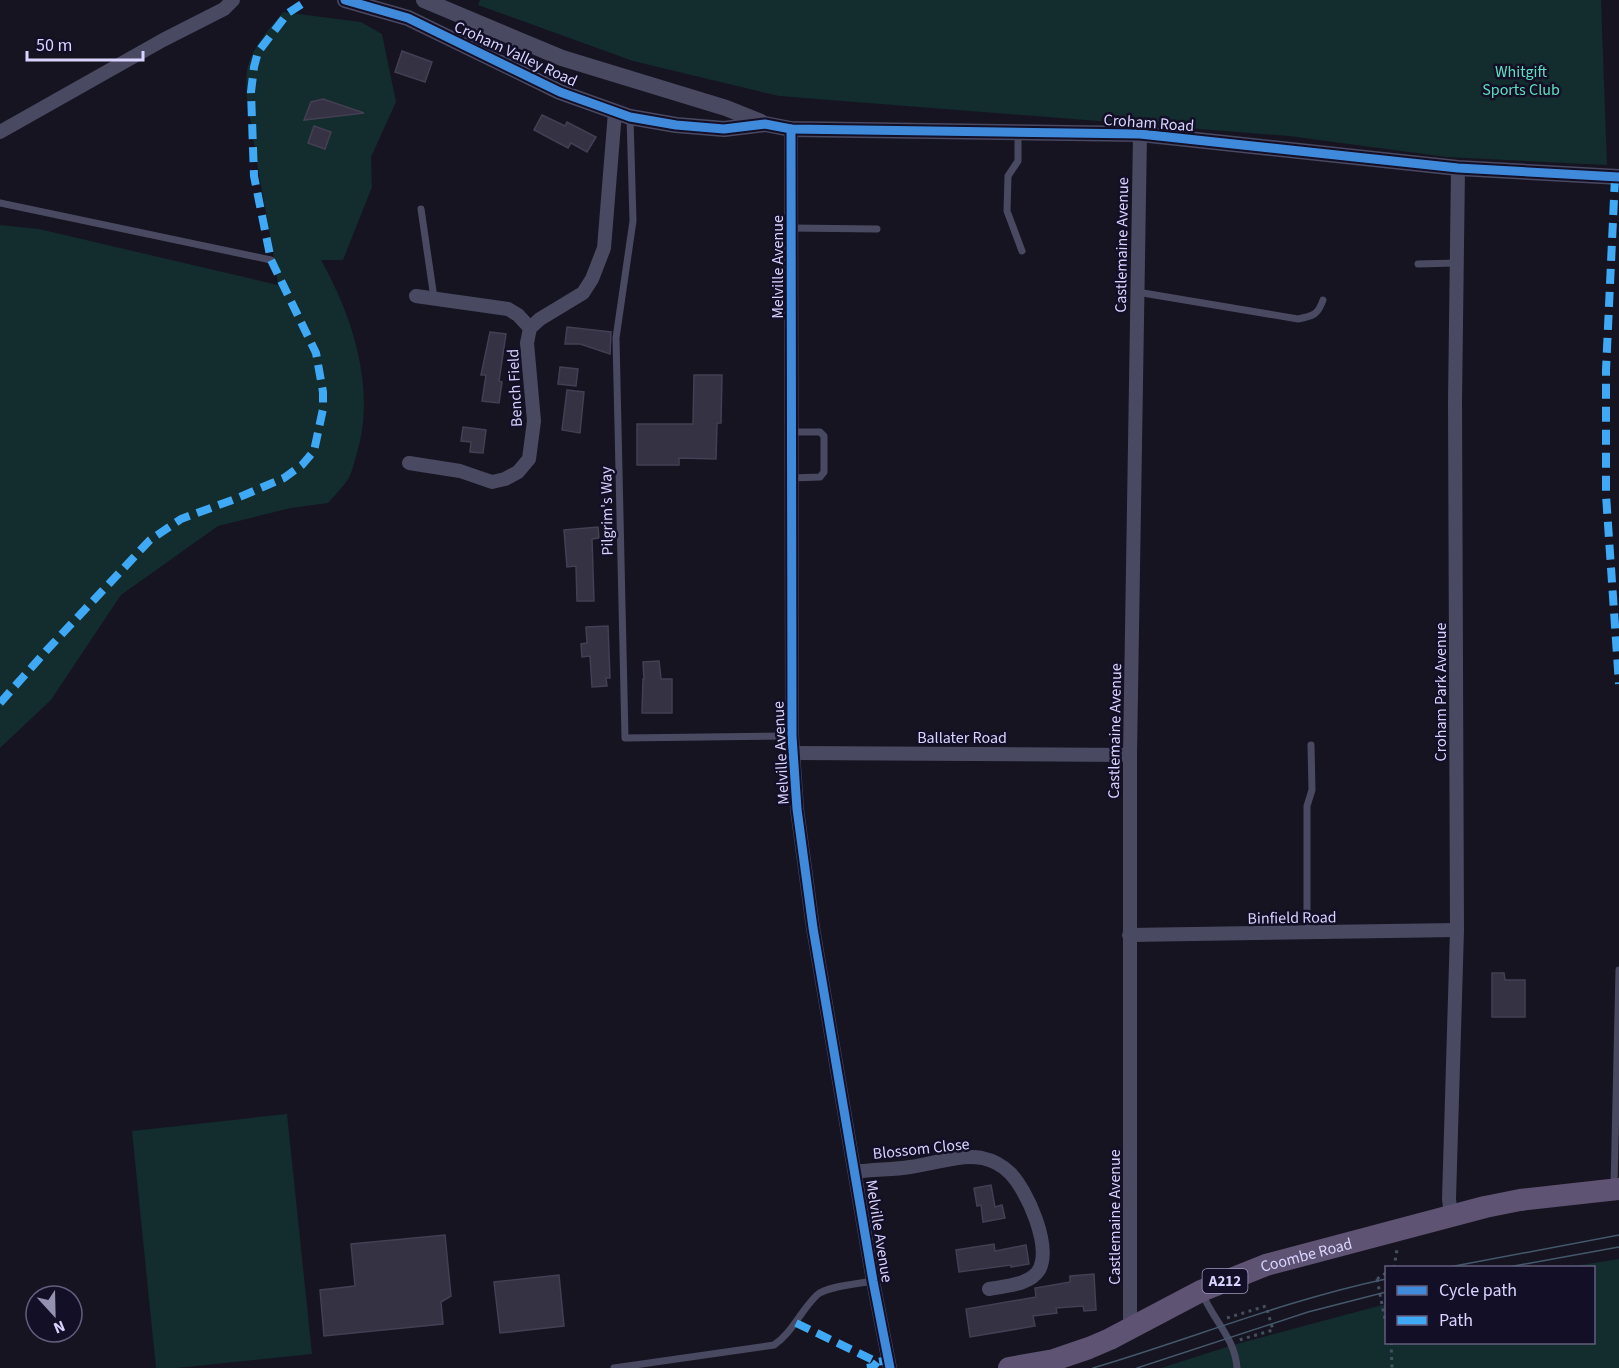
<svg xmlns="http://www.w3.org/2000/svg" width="1619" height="1368" viewBox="0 0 1619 1368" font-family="'Source Sans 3',sans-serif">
	<rect width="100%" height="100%" fill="#161421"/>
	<!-- green -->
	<g fill="#132c2d">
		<path d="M 480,0 L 1601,0 L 1607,165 L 1446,157 L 1289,136 L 779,96 L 633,61 L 478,5 Z"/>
		<path d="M 283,12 L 361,22 L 382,34 L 396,102 L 371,157 L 372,187 L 343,260 L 321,260 C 353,317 377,391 356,456 C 354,463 352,472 349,478 C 343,487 335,495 328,503 L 291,508 L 218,526 L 121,595 L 51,700 L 0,748 L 0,225 L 39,229 L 278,285 C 271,233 259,182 252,130 C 249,110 243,87 248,66 C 253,46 271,27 283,12 Z"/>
		<path d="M 287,1114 L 312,1354 L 177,1368 L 156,1368 L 132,1131 Z"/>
		<path d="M 1619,1259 L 1619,1368 L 1161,1368 L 1233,1345 L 1386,1304 L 1386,1342 L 1594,1342 L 1594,1268 L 1568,1267 Z"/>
	</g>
	<!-- building -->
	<g fill="#343243" stroke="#433f54" stroke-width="1.5">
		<path d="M 402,51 L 432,62 L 425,82 L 395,72 Z"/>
		<path d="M 323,99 L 364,113 L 304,120 L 311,102 Z"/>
		<path d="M 542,115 L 565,126 L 567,122 L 596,137 L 587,152 L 571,143 L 568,148 L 534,130 Z"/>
		<path d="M 314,126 L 331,132 L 325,149 L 308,143 Z"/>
		<path d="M 567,327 L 611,332 L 610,354 L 580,344 L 565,344 Z"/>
		<path d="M 490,332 L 506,334 L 499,381 L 502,382 L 499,403 L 482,401 L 486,375 L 481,375 Z"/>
		<path d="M 560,367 L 578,369 L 576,386 L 558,384 Z"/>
		<path d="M 694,375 L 722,375 L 721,423 L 717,423 L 716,459 L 679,458 L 679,465 L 637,465 L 637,424 L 693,424 Z"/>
		<path d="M 567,390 L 584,392 L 580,433 L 562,430 Z"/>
		<path d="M 463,427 L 486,430 L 483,453 L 470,452 L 471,442 L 461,441 Z"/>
		<path d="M 598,527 L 599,538 L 592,539 L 594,601 L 577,601 L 576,566 L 567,567 L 564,530 Z"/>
		<path d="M 608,626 L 610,678 L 606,678 L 607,686 L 592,687 L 590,656 L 582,657 L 581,644 L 587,643 L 586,627 Z"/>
		<path d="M 659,661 L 661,679 L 672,679 L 672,713 L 642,713 L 643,679 L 644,679 L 643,662 Z"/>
		<path d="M 1492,973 L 1504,973 L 1505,980 L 1525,980 L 1525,1017 L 1492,1017 Z"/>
		<path d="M 991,1185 L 995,1207 L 1002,1205 L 1005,1218 L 983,1222 L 981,1205 L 977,1206 L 974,1188 Z"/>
		<path d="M 445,1235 L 451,1296 L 441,1302 L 443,1324 L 324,1336 L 320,1290 L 355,1286 L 351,1244 Z"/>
		<path d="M 994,1244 L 995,1251 L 1026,1245 L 1029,1264 L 1011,1267 L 1011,1265 L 959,1272 L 956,1250 Z"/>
		<path d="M 1094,1274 L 1096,1310 L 1084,1311 L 1083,1306 L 1056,1308 L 1057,1313 L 1033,1316 L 1035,1326 L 970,1337 L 966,1309 L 1036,1297 L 1035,1288 L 1070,1282 L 1070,1276 Z"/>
		<path d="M 559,1275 L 564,1326 L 500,1333 L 494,1282 Z"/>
	</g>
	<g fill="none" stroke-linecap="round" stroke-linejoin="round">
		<!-- path -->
		<g stroke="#44505f" stroke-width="3" stroke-dasharray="3 4.5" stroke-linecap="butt">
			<path d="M 1394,1268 L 1397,1249"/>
			<path d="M 1377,1279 L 1386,1325"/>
			<path d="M 1377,1279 L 1386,1273"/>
			<path d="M 1227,1318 L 1266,1306 L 1273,1330 L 1239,1340"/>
			<path d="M 1391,1342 L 1392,1368"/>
		</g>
		<!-- service -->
		<g stroke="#4a4962" stroke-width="7">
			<path d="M 630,117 L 633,221 L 616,338 L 625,738 L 792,736"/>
			<path d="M 1018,132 L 1018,161 L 1008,176 L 1007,211 L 1022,251"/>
			<path d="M 0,203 L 271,260"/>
			<path d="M 421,209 L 434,298"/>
			<path d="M 792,228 L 877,229"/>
			<path d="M 1418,264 L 1457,263"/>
			<path d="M 1137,292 L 1298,319 C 1313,316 1318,315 1323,300"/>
			<path d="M 792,432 L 820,432 L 824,436 L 824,472 L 820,477 L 792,478"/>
			<path d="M 1307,933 L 1307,806 L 1312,790 L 1311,745"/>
			<path d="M 1614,1187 L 1619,970"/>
			<path d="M 1202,1293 C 1213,1320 1235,1338 1237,1368"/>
			<path d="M 614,1368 L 774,1345 C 793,1332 801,1310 817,1295 C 827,1286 859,1284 873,1281"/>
		</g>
		<!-- minor -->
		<g stroke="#4a4962" stroke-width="14">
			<path d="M 791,129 L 792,736 L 797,809 L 813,928 L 873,1281 L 890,1368"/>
			<path d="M 0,132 L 163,40 L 224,9 L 233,0"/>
			<path d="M 416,296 L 508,309 L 518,315 L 530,328"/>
			<path d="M 409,463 L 460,471 L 492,482 L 505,479 L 518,472 L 529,459 L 534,421 L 527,343 L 530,328 L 540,319 L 583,293 L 592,279 L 604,248 L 615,112"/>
			<path d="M 794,753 L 1130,755"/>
			<path d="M 1129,935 L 1457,930"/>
			<path d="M 855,1172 C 873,1169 892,1170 910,1167 C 933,1164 959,1154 982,1158 C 992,1160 1003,1166 1010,1173 C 1027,1190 1052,1246 1039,1270 C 1030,1285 1005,1286 989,1289"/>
			<path d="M 1451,1216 L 1449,1199 L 1457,930 L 1455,401 L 1458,168"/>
			<path d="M 1132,1328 L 1130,1317 L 1130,755 L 1140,134"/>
		</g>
		<!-- tertiary -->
		<g stroke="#4a4962" stroke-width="16">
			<path d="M 345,0 L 408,18 L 560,92 L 630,117 L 676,125 L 724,129 L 765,124 L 791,129 L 1140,134 L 1458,168 L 1619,177"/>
			<path d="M 424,0 L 562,58 L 726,108 L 761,122"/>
		</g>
		<!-- primary -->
		<path stroke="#5e5373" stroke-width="22" id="s1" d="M 1009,1368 L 1054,1360 L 1089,1348 L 1110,1339 L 1201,1291 L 1266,1265 L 1485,1207 L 1520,1200 L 1619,1189"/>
		<!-- tram -->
		<g stroke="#43596b" stroke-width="1.5">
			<path d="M 1444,1268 L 1619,1235"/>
			<path d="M 1503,1268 L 1619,1247"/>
			<path d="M 1093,1368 C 1191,1339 1286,1300 1386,1279"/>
			<path d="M 1137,1368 L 1308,1312 L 1386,1292"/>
		</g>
		<!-- quiet -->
		<g stroke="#3fa9f5" stroke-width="8" stroke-dasharray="15 8" stroke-linecap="butt">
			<path d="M 1615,177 L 1606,370 L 1606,495 L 1619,684"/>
			<path d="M 0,703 L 46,651 L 150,540 L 181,519 L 235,499 L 284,478 L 302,465 L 314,451 L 323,409 L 323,392 L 316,353 L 271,260 L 254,176 L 251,92 L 254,67 L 258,52 L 288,13 L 308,0"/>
			<path d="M 796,1323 L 877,1362 L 889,1360"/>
			<path d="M 867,1368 L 873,1367 L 877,1362"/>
		</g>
		<!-- cycleway casing -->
		<g stroke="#130f26" stroke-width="13">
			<g id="cycleway">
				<path d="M 345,0 L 408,18 L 560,92 L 630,117 L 676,125 L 724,129 L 765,124 L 791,129 L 1140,134 L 1458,168 L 1619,177"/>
				<path d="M 791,129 L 792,736 L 797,809 L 813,928 L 873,1281 L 890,1368"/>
			</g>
		</g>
		<!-- cycleway -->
		<use href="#cycleway" stroke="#408adc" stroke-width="9"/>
	</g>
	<g text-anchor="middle" stroke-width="5" stroke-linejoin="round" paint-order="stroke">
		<!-- shield labels -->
		<rect fill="#130f26" stroke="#9e99be" stroke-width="1.5" x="1202.5" y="1269" width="45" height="24" rx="4.5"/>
		<g font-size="15" font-weight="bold" fill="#d9d4ff">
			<text x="1225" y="1286">A212</text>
		</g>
		<!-- street labels -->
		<g font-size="16" fill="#d9d4ff" stroke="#130f26">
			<text transform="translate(516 53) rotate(25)" y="6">Croham Valley Road</text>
			<text transform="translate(1149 122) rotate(4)" y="6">Croham Road</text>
			<text transform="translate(1121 245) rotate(-89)" y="6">Castlemaine Avenue</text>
			<text transform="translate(777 267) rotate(-90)" y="6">Melville Avenue</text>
			<text transform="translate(514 388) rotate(-93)" y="6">Bench Field</text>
			<text transform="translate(606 511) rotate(-91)" y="6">Pilgrim's Way</text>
			<text transform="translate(1440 692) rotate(-90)" y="6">Croham Park Avenue</text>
			<text transform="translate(1114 731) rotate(-89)" y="6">Castlemaine Avenue</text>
			<text x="962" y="743">Ballater Road</text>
			<text transform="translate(780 753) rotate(-93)" y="6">Melville Avenue</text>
			<text transform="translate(1292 917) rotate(-1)" y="6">Binfield Road</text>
			<text transform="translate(921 1148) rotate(-6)" y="6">Blossom Close</text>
			<text transform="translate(1114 1217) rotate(-90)" y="6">Castlemaine Avenue</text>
			<text transform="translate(880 1231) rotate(81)" y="6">Melville Avenue</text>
			<text dy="6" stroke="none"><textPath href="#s1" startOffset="320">Coombe Road</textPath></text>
		</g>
		<!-- park labels -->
		<g font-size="16" fill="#5fe0c0" stroke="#130f26">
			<text x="1521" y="77">Whitgift<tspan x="1521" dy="18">Sports Club</tspan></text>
		</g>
	</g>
	<!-- legend -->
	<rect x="1385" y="1266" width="210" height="78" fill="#130f26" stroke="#625e7d" stroke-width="1.5"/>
	<rect x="1397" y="1286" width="30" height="9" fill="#408adc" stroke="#625e7d" stroke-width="1.5"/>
	<text x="1439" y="1296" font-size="18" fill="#d9d4ff">Cycle path</text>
	<rect x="1397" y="1316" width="30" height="9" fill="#3fa9f5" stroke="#625e7d" stroke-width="1.5"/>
	<text x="1439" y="1326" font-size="18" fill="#d9d4ff">Path</text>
	<!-- north arrow -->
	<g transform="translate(54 1314) rotate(158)"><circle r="28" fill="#130f26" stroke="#625e7d" stroke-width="1.5"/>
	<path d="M0-4.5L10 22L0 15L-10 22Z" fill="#9591b1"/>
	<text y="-9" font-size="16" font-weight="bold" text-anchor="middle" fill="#d9d4ff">N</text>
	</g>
	<!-- scale -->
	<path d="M27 51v9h116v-9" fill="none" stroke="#d9d4ff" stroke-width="3"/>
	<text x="36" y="51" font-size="18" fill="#d9d4ff" stroke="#130f26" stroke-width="4.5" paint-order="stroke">50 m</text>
</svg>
